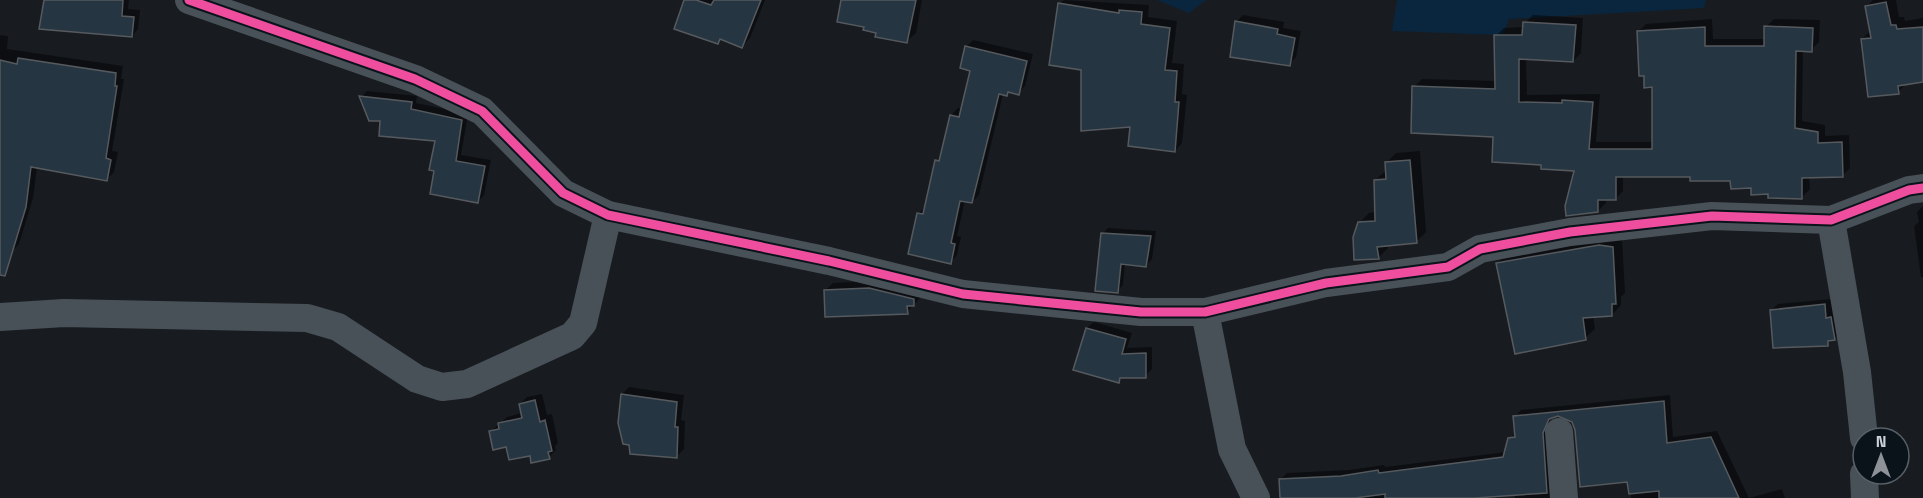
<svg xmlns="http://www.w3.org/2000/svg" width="1923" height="498" viewBox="0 0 1923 498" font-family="'Space Grotesk',sans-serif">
	<rect width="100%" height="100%" fill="#181c20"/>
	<!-- green -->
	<g fill="#0a263e">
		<path d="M 1157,0 L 1206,0 L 1189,13 Z"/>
		<path d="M 1397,0 L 1706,0 L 1704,8 L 1509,19 L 1503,35 L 1392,31 Z"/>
	</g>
	<!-- shadow -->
	<g fill="#0007">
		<path d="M 45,0 L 129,0 L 128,9 L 140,10 L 138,29 L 132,36 Z"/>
		<path d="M 686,0 L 765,0 L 750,38 L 742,46 L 722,38 L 717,42 Z"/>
		<path d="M 843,0 L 922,0 L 916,33 L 906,42 L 866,26 Z"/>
		<path d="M 1064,0 L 1149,5 L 1148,17 L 1177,21 L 1172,63 L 1184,64 L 1182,94 L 1187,95 L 1182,143 L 1175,151 L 1131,125 L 1083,68 L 1060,4 Z"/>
		<path d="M 1873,0 L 1896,0 L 1899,17 L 1904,17 L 1905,21 L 1923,18 L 1923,81 L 1907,83 L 1898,92 L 1862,39 L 1871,30 L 1866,7 Z"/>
		<path d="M 1243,15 L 1284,22 L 1283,28 L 1301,31 L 1296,57 L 1289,64 L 1236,22 Z"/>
		<path d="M 1533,15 L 1583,18 L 1581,53 L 1573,61 L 1526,58 L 1527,95 L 1600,94 L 1596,142 L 1653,142 L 1653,86 L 1638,32 L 1646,24 L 1712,19 L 1713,39 L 1765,39 L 1766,27 L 1774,19 L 1820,20 L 1819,42 L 1811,50 L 1803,50 L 1802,121 L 1825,125 L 1825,136 L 1849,135 L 1850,168 L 1842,176 L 1809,177 L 1810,189 L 1802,197 L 1769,192 L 1732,179 L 1692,175 L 1623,175 L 1623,191 L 1615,199 L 1606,199 L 1606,203 L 1598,211 L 1576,169 L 1543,164 L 1414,87 L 1422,79 L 1497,81 L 1496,36 L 1504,28 L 1524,27 L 1525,23 Z"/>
		<path d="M 0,35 L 8,36 L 7,49 L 123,66 L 121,79 L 124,79 L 112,151 L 118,152 L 114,172 L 107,179 L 37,167 L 33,198 L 19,244 L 12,251 L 0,248 Z"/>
		<path d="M 973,40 L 1033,54 L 1025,86 L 1018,93 L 1009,91 L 1003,94 L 979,195 L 972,202 L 965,200 L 957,236 L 961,237 L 957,255 L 951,262 L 918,214 L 925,207 L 951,115 L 958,108 L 962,109 L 972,70 L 966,47 Z"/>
		<path d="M 367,91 L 417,96 L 416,103 L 468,114 L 461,155 L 491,160 L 484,195 L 478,202 L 436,170 L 437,140 L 382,119 L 361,97 Z"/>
		<path d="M 1420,151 L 1426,232 L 1416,242 L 1388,244 L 1388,248 L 1378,258 L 1359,223 L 1369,213 L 1376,212 L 1375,180 L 1387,170 L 1386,163 L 1396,153 Z"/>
		<path d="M 1923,206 L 1923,277 L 1921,277 L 1914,226 L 1919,222 L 1917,212 Z"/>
		<path d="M 1108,228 L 1156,231 L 1152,259 L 1146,266 L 1125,263 L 1123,285 L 1117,291 L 1102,234 Z"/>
		<path d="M 1622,238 L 1625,293 L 1621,297 L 1621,305 L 1612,315 L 1593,316 L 1595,329 L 1585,338 L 1497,263 L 1507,254 Z"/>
		<path d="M 877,281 L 921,297 L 907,312 L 826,290 L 833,283 Z"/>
		<path d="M 1831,299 L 1841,332 L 1828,344 L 1771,310 L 1778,304 Z"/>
		<path d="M 1094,322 L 1132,333 L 1127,348 L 1152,347 L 1152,369 L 1145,376 L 1124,376 L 1118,382 L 1087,328 Z"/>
		<path d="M 629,387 L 684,395 L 681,420 L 685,421 L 684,449 L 677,456 L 622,394 Z"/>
		<path d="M 542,394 L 547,415 L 552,414 L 558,443 L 555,446 L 556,450 L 549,457 L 531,454 L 507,446 L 490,432 L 507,417 L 522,413 L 520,404 L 527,397 Z"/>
		<path d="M 1670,395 L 1673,437 L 1717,431 L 1749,498 L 1782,489 L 1785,498 L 1704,498 L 1656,475 L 1659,498 L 1631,498 L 1629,480 L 1577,430 L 1568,416 L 1557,414 L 1550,419 L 1549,426 L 1556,498 L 1515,498 L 1515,493 L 1482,498 L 1281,498 L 1281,479 L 1287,473 L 1349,470 L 1384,465 L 1385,467 L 1506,452 L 1509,439 L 1516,433 L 1514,417 L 1521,410 Z"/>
	</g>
	<!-- building -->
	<g fill="#253541" stroke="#565a5e" stroke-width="1.5">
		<path d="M 44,0 L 123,0 L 122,16 L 134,17 L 132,37 L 39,29 Z"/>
		<path d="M 684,0 L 696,0 L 711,5 L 714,0 L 761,0 L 742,48 L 720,39 L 718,44 L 674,29 Z"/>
		<path d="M 841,0 L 916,0 L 907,43 L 875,37 L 876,33 L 863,30 L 864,27 L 837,22 Z"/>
		<path d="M 1886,2 L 1891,25 L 1896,25 L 1897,29 L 1923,27 L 1923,82 L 1898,86 L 1899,94 L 1868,97 L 1861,39 L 1871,38 L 1865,6 Z"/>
		<path d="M 1058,3 L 1119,13 L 1119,10 L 1142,12 L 1141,24 L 1170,28 L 1165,70 L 1177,71 L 1175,102 L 1179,102 L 1175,152 L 1128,146 L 1130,127 L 1081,131 L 1081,70 L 1049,65 Z"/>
		<path d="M 1235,21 L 1278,29 L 1277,34 L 1295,38 L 1290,66 L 1230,57 Z"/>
		<path d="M 1523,22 L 1576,25 L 1573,62 L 1519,59 L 1519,102 L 1562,103 L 1562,100 L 1593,102 L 1589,149 L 1652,149 L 1652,87 L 1644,88 L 1644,76 L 1639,76 L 1637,31 L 1705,27 L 1705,46 L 1764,46 L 1764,26 L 1813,28 L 1812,52 L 1796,51 L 1795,128 L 1818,132 L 1818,143 L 1842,142 L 1843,177 L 1802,178 L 1802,199 L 1768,198 L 1768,194 L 1751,195 L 1751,188 L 1731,189 L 1730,181 L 1690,181 L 1690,177 L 1616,177 L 1616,200 L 1598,200 L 1598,212 L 1566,216 L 1565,206 L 1574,171 L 1541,169 L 1541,165 L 1492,162 L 1493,137 L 1411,133 L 1412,86 L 1495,89 L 1494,35 L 1522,35 Z"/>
		<path d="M 965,46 L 1027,61 L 1019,95 L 1008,92 L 1007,96 L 999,94 L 972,203 L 960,201 L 951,243 L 955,244 L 951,264 L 908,254 L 917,213 L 923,214 L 935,160 L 939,161 L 950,115 L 959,117 L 970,71 L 960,68 Z"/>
		<path d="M 18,58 L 116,73 L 115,86 L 117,86 L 106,158 L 111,160 L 107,181 L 31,167 L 26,207 L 5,276 L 0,275 L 0,60 L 17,64 Z"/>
		<path d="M 359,96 L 412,102 L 411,109 L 462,120 L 456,161 L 485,166 L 478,203 L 430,194 L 434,171 L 429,170 L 435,141 L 379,136 L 380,121 L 369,121 Z"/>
		<path d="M 1410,160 L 1417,243 L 1377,247 L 1379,259 L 1354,260 L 1353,237 L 1358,222 L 1375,221 L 1374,180 L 1386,179 L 1385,162 Z"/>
		<path d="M 1101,233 L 1151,236 L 1146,267 L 1121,264 L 1118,293 L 1095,291 Z"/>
		<path d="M 1599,245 L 1613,247 L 1616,304 L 1612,304 L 1612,316 L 1583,318 L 1586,340 L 1515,354 L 1496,263 Z"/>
		<path d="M 869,288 L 914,299 L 914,306 L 907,306 L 908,314 L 825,317 L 824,290 Z"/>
		<path d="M 1825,304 L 1826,318 L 1831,317 L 1835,340 L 1828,341 L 1828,346 L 1773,348 L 1770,310 Z"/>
		<path d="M 1086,328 L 1126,339 L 1122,354 L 1146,353 L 1146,378 L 1120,378 L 1119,383 L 1073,370 Z"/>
		<path d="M 621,394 L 677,402 L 675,427 L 678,427 L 677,458 L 630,454 L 629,445 L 623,444 L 618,423 Z"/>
		<path d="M 535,400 L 540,422 L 545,420 L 552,451 L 548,452 L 550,459 L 531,463 L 530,456 L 509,460 L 506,447 L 493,450 L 489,431 L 499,429 L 498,423 L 522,418 L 519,404 Z"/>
		<path d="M 1664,401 L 1667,443 L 1711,437 L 1739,498 L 1659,498 L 1659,491 L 1629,494 L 1627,482 L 1580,487 L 1575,430 L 1572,422 L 1558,416 L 1549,419 L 1543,433 L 1547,493 L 1475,498 L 1385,498 L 1385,494 L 1355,498 L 1280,498 L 1279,479 L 1341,476 L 1378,470 L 1379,473 L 1503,457 L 1508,438 L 1515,437 L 1513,416 Z"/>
	</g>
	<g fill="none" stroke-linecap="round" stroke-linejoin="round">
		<!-- street -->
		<g stroke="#495158" stroke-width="28">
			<path d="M 189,0 L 415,79 L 482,111 L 563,193 L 608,215 L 829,261 L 963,294 L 1141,312 L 1205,312 L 1326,283 L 1448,267 L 1480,249 L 1570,232 L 1712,216 L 1831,220 L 1909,190 L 1923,188"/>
			<path d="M 1831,220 L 1857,372 L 1864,438"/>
			<path d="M 1205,312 L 1232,449 L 1256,498"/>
			<path d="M 0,317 L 64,313 L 307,318 L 338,327 L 417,379 L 442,387 L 467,384 L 572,336 L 583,323 L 608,215"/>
			<path d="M 1559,432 L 1564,498"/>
			<path d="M 1864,474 L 1865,498"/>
		</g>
		<!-- cycleway casing -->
		<g stroke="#0b131a" stroke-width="13">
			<path id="cycleway" d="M 189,0 L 415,79 L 482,111 L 563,193 L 608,215 L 829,261 L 963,294 L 1141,312 L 1205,312 L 1326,283 L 1448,267 L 1480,249 L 1570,232 L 1712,216 L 1831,220 L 1909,190 L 1923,188"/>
		</g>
		<!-- cycleway -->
		<use href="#cycleway" stroke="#ef4d9e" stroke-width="9"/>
	</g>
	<!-- north arrow -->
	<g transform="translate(1881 456)"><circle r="28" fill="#0b131a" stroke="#595f66" stroke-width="1.5"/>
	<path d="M0-4.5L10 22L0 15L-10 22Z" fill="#8e9298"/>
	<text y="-9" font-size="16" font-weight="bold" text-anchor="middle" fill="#cdd2d8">N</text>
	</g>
</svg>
